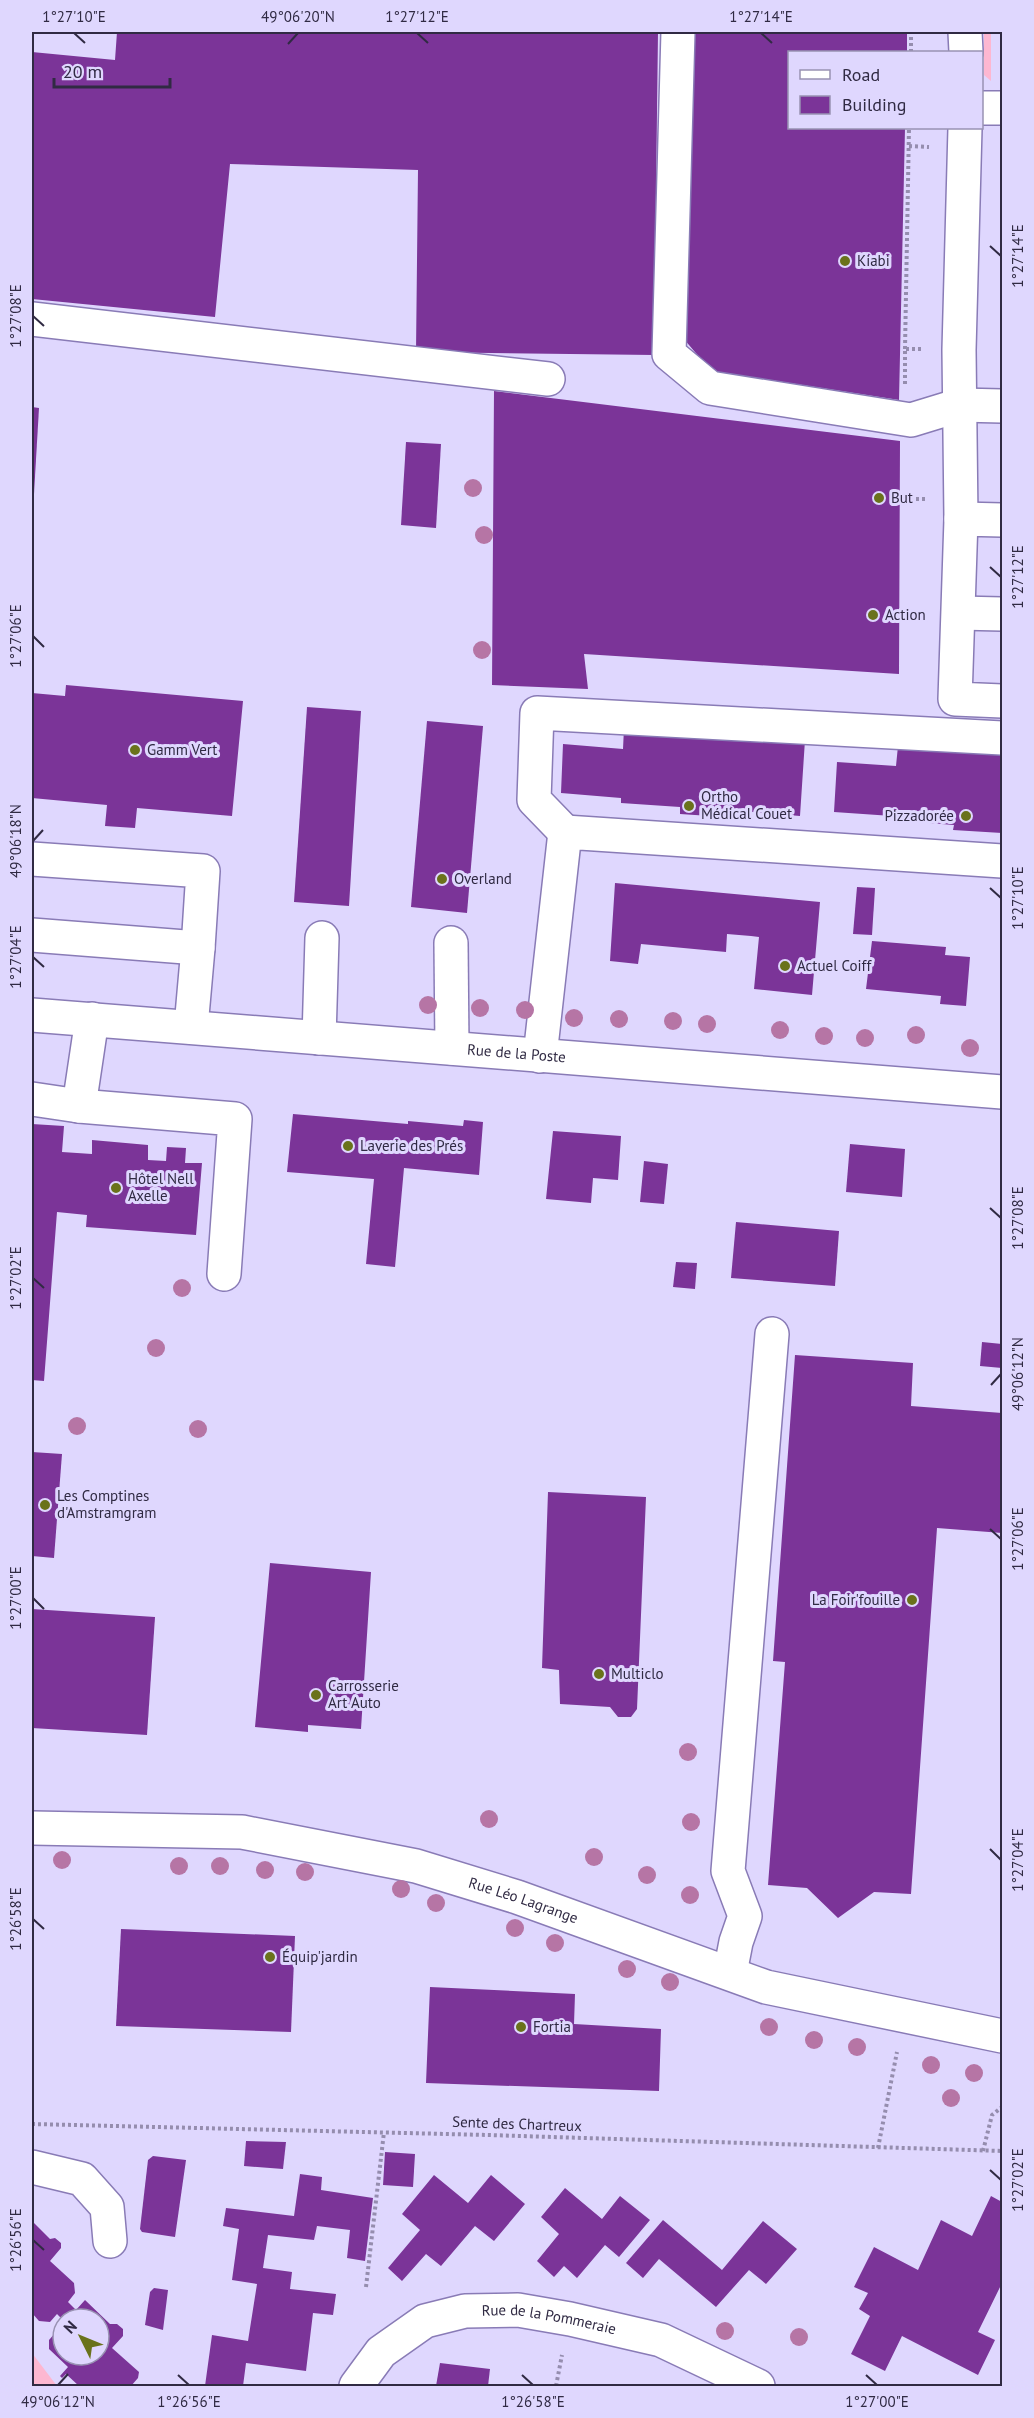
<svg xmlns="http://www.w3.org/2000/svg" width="1034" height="2418" viewBox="0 0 1034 2418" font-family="'PT Sans',sans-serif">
	<rect width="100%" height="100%" fill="#dfd7fe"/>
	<!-- green -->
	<g fill="#fdb7d1">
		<path d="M 984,32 L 991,32 L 991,81 L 984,75 Z"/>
		<path d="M 32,2353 L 57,2386 L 32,2386 Z"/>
	</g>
	<!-- building -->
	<g fill="#7b3498">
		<path d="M 117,32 L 658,32 L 654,355 L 416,352 L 418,170 L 230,164 L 215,317 L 32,299 L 32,52 L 115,60 Z"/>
		<path d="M 687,32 L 907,32 L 907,52 L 790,52 L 790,128 L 905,128 L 899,400 L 711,371 L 678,332 Z"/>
		<path d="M 494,391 L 900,441 L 899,674 L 584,654 L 588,689 L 492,685 Z"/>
		<path d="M 32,407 L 39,408 L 33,511 L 32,511 Z"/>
		<path d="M 406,442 L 441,444 L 436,528 L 401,525 Z"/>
		<path d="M 66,685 L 243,701 L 232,816 L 137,808 L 135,828 L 105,826 L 107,805 L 32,798 L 32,693 L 65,696 Z"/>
		<path d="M 307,707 L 361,711 L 349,906 L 294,902 Z"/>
		<path d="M 427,721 L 483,726 L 467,913 L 411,907 Z"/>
		<path d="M 624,728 L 805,740 L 800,816 L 740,811 L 740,818 L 680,814 L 680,807 L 621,803 L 621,798 L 561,793 L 563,744 L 623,749 Z"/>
		<path d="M 898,746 L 1002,752 L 1002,833 L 953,830 L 954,825 L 892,820 L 892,816 L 834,812 L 837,762 L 896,766 Z"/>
		<path d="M 615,883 L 820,902 L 812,995 L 754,989 L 759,937 L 751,936 L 727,934 L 726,952 L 641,944 L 638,964 L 610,961 Z"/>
		<path d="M 857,887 L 875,888 L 872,935 L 853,934 Z"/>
		<path d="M 872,941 L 946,947 L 945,955 L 970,957 L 966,1006 L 940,1004 L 941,996 L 866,989 Z"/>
		<path d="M 293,1114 L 408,1124 L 408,1121 L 463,1126 L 464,1120 L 483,1122 L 479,1175 L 404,1168 L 395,1267 L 366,1264 L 374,1179 L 287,1172 Z"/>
		<path d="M 32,1124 L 64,1126 L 62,1152 L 92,1154 L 92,1140 L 148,1145 L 148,1160 L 166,1161 L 167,1147 L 186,1148 L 185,1163 L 202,1163 L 196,1235 L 86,1227 L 87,1215 L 57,1212 L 44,1381 L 32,1380 Z"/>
		<path d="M 553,1131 L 621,1136 L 618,1180 L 593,1178 L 591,1203 L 546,1199 Z"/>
		<path d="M 850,1144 L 905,1149 L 902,1197 L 846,1192 Z"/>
		<path d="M 644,1161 L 668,1164 L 664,1204 L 640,1202 Z"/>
		<path d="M 736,1222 L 839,1231 L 835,1286 L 731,1278 Z"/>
		<path d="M 676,1262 L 697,1263 L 695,1289 L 673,1287 Z"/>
		<path d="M 982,1342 L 1002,1344 L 1002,1368 L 980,1366 Z"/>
		<path d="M 795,1355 L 913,1363 L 911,1406 L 1002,1413 L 1002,1533 L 937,1528 L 911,1894 L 874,1892 L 838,1918 L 807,1888 L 768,1885 L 785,1662 L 773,1661 Z"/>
		<path d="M 32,1452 L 62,1454 L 54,1558 L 32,1556 Z"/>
		<path d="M 548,1492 L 646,1497 L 637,1709 L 631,1717 L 618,1717 L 610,1707 L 560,1704 L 559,1670 L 542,1668 Z"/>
		<path d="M 270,1563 L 371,1572 L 361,1729 L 308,1725 L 308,1732 L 255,1727 Z"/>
		<path d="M 32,1609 L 155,1617 L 147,1735 L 32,1728 Z"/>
		<path d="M 121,1929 L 295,1936 L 291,2032 L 116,2026 Z"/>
		<path d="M 430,1987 L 575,1994 L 574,2024 L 661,2029 L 659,2091 L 426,2083 Z"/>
		<path d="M 246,2141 L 286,2142 L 283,2169 L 244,2166 Z"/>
		<path d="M 385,2152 L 415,2154 L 413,2187 L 383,2185 Z"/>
		<path d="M 153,2156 L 186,2160 L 175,2237 L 142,2232 L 140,2229 L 148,2160 Z"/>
		<path d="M 300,2174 L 322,2177 L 321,2190 L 373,2198 L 365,2261 L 347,2258 L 350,2230 L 317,2226 L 314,2240 L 268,2235 L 263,2268 L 292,2272 L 290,2289 L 336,2294 L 333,2315 L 313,2313 L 306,2371 L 246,2363 L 243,2386 L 205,2386 L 212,2335 L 248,2341 L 257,2284 L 232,2280 L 239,2229 L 223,2226 L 226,2208 L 294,2216 Z"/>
		<path d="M 434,2175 L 468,2203 L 491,2175 L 525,2204 L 494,2241 L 475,2226 L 441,2266 L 426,2254 L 402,2281 L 388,2268 L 420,2230 L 402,2214 Z"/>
		<path d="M 565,2188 L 602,2219 L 620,2196 L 650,2220 L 619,2257 L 605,2245 L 577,2278 L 564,2266 L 554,2277 L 537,2261 L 559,2234 L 541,2217 Z"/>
		<path d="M 991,2196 L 1002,2202 L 1002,2283 L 978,2332 L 995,2340 L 978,2375 L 902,2336 L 885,2371 L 851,2354 L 870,2316 L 859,2309 L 868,2293 L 854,2287 L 874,2247 L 918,2270 L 941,2220 L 972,2236 Z"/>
		<path d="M 663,2220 L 722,2270 L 763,2221 L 797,2249 L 766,2284 L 749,2270 L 716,2307 L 659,2259 L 643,2278 L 626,2263 Z"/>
		<path d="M 32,2221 L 50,2239 L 55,2238 L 61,2243 L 61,2248 L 50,2261 L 74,2283 L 75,2293 L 68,2302 L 76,2310 L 85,2300 L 110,2324 L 117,2324 L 123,2329 L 123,2336 L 112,2348 L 139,2372 L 138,2378 L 131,2386 L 79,2386 L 66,2374 L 62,2378 L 60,2376 L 68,2367 L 49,2349 L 49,2340 L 63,2324 L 63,2355 L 99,2355 L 99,2319 L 62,2319 L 57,2314 L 50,2322 L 39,2321 L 32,2313 Z"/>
		<path d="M 154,2288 L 168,2290 L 163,2330 L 145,2325 L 150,2292 Z"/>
		<path d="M 440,2363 L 490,2369 L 488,2386 L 436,2386 Z"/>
	</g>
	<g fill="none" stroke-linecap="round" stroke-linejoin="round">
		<!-- minor casing -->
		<g stroke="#897bb6" stroke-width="36">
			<g id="minor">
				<path d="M 678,32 L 669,354 L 710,388 L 911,420 L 960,405 L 1002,406"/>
				<path d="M 965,32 L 966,52"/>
				<path d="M 982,108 L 1002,108"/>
				<path d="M 32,319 L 548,379"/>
				<path d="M 961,519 L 959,350 L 965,128"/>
				<path d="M 1002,520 L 961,519 L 955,699 L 1002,701"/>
				<path d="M 959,613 L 1002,614"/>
				<path d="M 565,832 L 534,800 L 537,713 L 1002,738"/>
				<path d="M 32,859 L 203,871 L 198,948 L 191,1027"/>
				<path d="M 32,935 L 198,948"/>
				<path d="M 451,943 L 452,1048"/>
				<path id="s1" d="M 32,1015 L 1002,1092"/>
				<path d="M 319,1038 L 322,938"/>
				<path d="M 540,1056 L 565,832 L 1002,861"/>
				<path d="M 32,1099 L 79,1106 L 235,1119 L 224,1274"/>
				<path d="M 79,1106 L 92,1019"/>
				<path id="s2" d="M 32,1828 L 242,1832 L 416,1866 L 517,1897 L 766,1987 L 1002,2036"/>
				<path d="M 730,1973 L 736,1942 L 745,1916 L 728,1871 L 772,1334"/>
				<path d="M 32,2167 L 82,2179 L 107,2207 L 110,2241"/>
				<path id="s3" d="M 356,2386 L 381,2352 L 425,2321 L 465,2311 L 518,2310 L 570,2319 L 661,2340 L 758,2386"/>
			</g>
		</g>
		<!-- path -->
		<g stroke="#958dae" stroke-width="4" stroke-dasharray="3 3" stroke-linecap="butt">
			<path d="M 911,52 L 911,32"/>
			<path d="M 909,146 L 929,147"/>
			<path d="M 905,349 L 909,128"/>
			<path d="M 905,384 L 905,349 L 923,349"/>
			<path d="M 898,499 L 925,499"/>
			<path d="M 32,2124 L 488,2135 L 1002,2151"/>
			<path d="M 878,2148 L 897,2052"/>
			<path d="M 983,2151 L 992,2115 L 1002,2107"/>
			<path d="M 366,2287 L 384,2132"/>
			<path d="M 556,2386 L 562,2355"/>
		</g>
		<!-- minor -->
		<use href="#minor" stroke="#fff" stroke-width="33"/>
	</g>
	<!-- trees -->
	<g fill="#b675a5">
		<circle cx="473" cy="488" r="9"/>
		<circle cx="484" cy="535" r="9"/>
		<circle cx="482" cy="650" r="9"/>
		<circle cx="428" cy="1005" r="9"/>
		<circle cx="480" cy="1008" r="9"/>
		<circle cx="525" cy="1010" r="9"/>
		<circle cx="574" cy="1018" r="9"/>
		<circle cx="619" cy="1019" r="9"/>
		<circle cx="673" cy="1021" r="9"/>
		<circle cx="707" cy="1024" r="9"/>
		<circle cx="780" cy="1030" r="9"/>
		<circle cx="916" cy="1035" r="9"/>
		<circle cx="824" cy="1036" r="9"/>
		<circle cx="865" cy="1038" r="9"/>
		<circle cx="970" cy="1048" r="9"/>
		<circle cx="182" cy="1288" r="9"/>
		<circle cx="156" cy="1348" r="9"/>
		<circle cx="77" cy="1426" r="9"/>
		<circle cx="198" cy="1429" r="9"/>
		<circle cx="688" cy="1752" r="9"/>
		<circle cx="489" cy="1819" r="9"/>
		<circle cx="691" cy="1822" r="9"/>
		<circle cx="594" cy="1857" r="9"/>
		<circle cx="62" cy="1860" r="9"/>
		<circle cx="179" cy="1866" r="9"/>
		<circle cx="220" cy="1866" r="9"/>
		<circle cx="265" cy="1870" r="9"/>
		<circle cx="305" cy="1872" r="9"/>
		<circle cx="647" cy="1875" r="9"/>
		<circle cx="401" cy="1889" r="9"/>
		<circle cx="690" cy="1895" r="9"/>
		<circle cx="436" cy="1903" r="9"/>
		<circle cx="515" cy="1928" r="9"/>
		<circle cx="555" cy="1943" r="9"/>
		<circle cx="627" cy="1969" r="9"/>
		<circle cx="670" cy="1982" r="9"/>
		<circle cx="769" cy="2027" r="9"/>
		<circle cx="814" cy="2040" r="9"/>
		<circle cx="857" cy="2047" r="9"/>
		<circle cx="931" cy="2065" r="9"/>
		<circle cx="974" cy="2073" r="9"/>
		<circle cx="951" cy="2098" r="9"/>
		<circle cx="725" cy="2331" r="9"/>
		<circle cx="799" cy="2337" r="9"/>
	</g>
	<!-- ticks -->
	<path fill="none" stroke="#302a43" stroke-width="2" d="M 74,33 L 85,43M 417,33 L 428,43M 761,33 L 772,43M 288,44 L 298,33M 990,246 L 1001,256M 33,316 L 44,326M 990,567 L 1001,577M 33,636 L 44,647M 33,841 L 43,830M 990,888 L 1001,898M 33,957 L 44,967M 990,1208 L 1001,1218M 33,1278 L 44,1288M 991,1385 L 1001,1374M 990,1529 L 1001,1539M 33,1598 L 44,1609M 990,1849 L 1001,1860M 33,1919 L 44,1929M 990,2170 L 1001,2180M 33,2240 L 44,2250M 178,2375 L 189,2385M 522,2375 L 533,2385M 866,2375 L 877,2385M 58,2385 L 68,2374"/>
	<!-- markers -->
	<g fill="#6a721b" stroke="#dfd7fe" stroke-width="2">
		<circle cx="845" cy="261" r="6"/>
		<circle cx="879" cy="498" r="6"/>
		<circle cx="873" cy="615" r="6"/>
		<circle cx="135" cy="750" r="6"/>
		<circle cx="689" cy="806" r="6"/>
		<circle cx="966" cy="816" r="6"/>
		<circle cx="442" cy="879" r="6"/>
		<circle cx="785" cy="966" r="6"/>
		<circle cx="348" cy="1146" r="6"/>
		<circle cx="116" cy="1188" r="6"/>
		<circle cx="45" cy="1505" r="6"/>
		<circle cx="912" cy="1600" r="6"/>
		<circle cx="599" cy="1674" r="6"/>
		<circle cx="316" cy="1695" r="6"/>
		<circle cx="270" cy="1957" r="6"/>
		<circle cx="521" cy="2027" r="6"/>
	</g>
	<g text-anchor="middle" stroke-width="6" stroke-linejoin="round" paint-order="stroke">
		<!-- poi labels -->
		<g font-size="15" fill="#302a43" stroke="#dfd7fe" text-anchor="start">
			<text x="857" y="266">Kiabi</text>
			<text x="891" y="503">But</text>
			<text x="885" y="620">Action</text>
			<text x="147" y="755">Gamm Vert</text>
			<text x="701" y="802">Ortho<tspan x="701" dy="17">Médical Couet</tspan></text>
			<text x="954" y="821" text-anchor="end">Pizzadorée</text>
			<text x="454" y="884">Overland</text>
			<text x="797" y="971">Actuel Coiff</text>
			<text x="360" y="1151">Laverie des Prés</text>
			<text x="128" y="1184">Hôtel Nell<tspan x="128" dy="17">Axelle</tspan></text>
			<text x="57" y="1501">Les Comptines<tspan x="57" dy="17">d'Amstramgram</tspan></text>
			<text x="900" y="1605" text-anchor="end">La Foir'fouille</text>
			<text x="611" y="1679">Multiclo</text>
			<text x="328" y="1691">Carrosserie<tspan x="328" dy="17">Art Auto</tspan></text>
			<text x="282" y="1962">Équip'jardin</text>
			<text x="533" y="2032">Fortia</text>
		</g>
		<!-- street labels -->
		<g font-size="15" fill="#302a43" stroke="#dfd7fe">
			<text dy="5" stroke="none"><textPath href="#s1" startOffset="486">Rue de la Poste</textPath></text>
			<text dy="5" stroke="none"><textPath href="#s2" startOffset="500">Rue Léo Lagrange</textPath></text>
			<text transform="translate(517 2124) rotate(2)" y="5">Sente des Chartreux</text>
			<text dy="5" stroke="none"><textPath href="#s3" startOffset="222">Rue de la Pommeraie</textPath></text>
		</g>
	</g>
	<!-- border -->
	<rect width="1034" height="2418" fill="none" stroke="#dfd7fe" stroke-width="66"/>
	<!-- legend -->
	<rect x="788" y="51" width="195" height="78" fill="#dfd7fe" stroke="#9992b3" stroke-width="1.5"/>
	<rect x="800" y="70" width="30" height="9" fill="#ffffff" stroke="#9992b3" stroke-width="1.5"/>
	<text x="842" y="81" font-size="18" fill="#302a43">Road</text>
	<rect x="800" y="96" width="30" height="18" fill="#7b3498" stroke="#9992b3" stroke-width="1.5"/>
	<text x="842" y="111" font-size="18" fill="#302a43">Building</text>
	<!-- north arrow -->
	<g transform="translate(81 2337) rotate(313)"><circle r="28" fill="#dfd7fe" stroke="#9992b3" stroke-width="1.5"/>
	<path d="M0-4.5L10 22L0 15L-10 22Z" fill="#6a721b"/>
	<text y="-9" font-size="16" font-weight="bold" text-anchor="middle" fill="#302a43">N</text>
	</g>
	<!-- scale -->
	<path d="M54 78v9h116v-9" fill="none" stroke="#302a43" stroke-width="3"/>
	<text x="63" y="78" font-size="18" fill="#302a43" stroke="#dfd7fe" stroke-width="4.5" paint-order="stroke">20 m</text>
	<rect x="33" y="33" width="968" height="2352" fill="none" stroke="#302a43" stroke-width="2"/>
	<g font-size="15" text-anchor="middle" fill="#302a43">
		<text x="74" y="22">1°27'10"E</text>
		<text x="298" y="22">49°06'20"N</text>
		<text x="417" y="22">1°27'12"E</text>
		<text x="761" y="22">1°27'14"E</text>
		<text transform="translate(1018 256) rotate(-90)" y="5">1°27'14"E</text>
		<text transform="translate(16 316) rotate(-90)" y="5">1°27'08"E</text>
		<text transform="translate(1018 577) rotate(-90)" y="5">1°27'12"E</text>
		<text transform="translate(16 636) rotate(-90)" y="5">1°27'06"E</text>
		<text transform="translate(16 841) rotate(-90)" y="5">49°06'18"N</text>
		<text transform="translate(1018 898) rotate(-90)" y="5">1°27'10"E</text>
		<text transform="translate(16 957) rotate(-90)" y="5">1°27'04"E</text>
		<text transform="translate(1018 1218) rotate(-90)" y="5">1°27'08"E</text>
		<text transform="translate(16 1278) rotate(-90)" y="5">1°27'02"E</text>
		<text transform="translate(1018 1374) rotate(-90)" y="5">49°06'12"N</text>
		<text transform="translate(1018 1539) rotate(-90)" y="5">1°27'06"E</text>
		<text transform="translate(16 1598) rotate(-90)" y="5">1°27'00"E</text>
		<text transform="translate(1018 1860) rotate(-90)" y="5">1°27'04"E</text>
		<text transform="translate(16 1919) rotate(-90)" y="5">1°26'58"E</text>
		<text transform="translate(1018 2180) rotate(-90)" y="5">1°27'02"E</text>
		<text transform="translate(16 2240) rotate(-90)" y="5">1°26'56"E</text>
		<text x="58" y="2407">49°06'12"N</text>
		<text x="189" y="2407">1°26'56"E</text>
		<text x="533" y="2407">1°26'58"E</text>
		<text x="877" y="2407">1°27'00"E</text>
	</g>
</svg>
